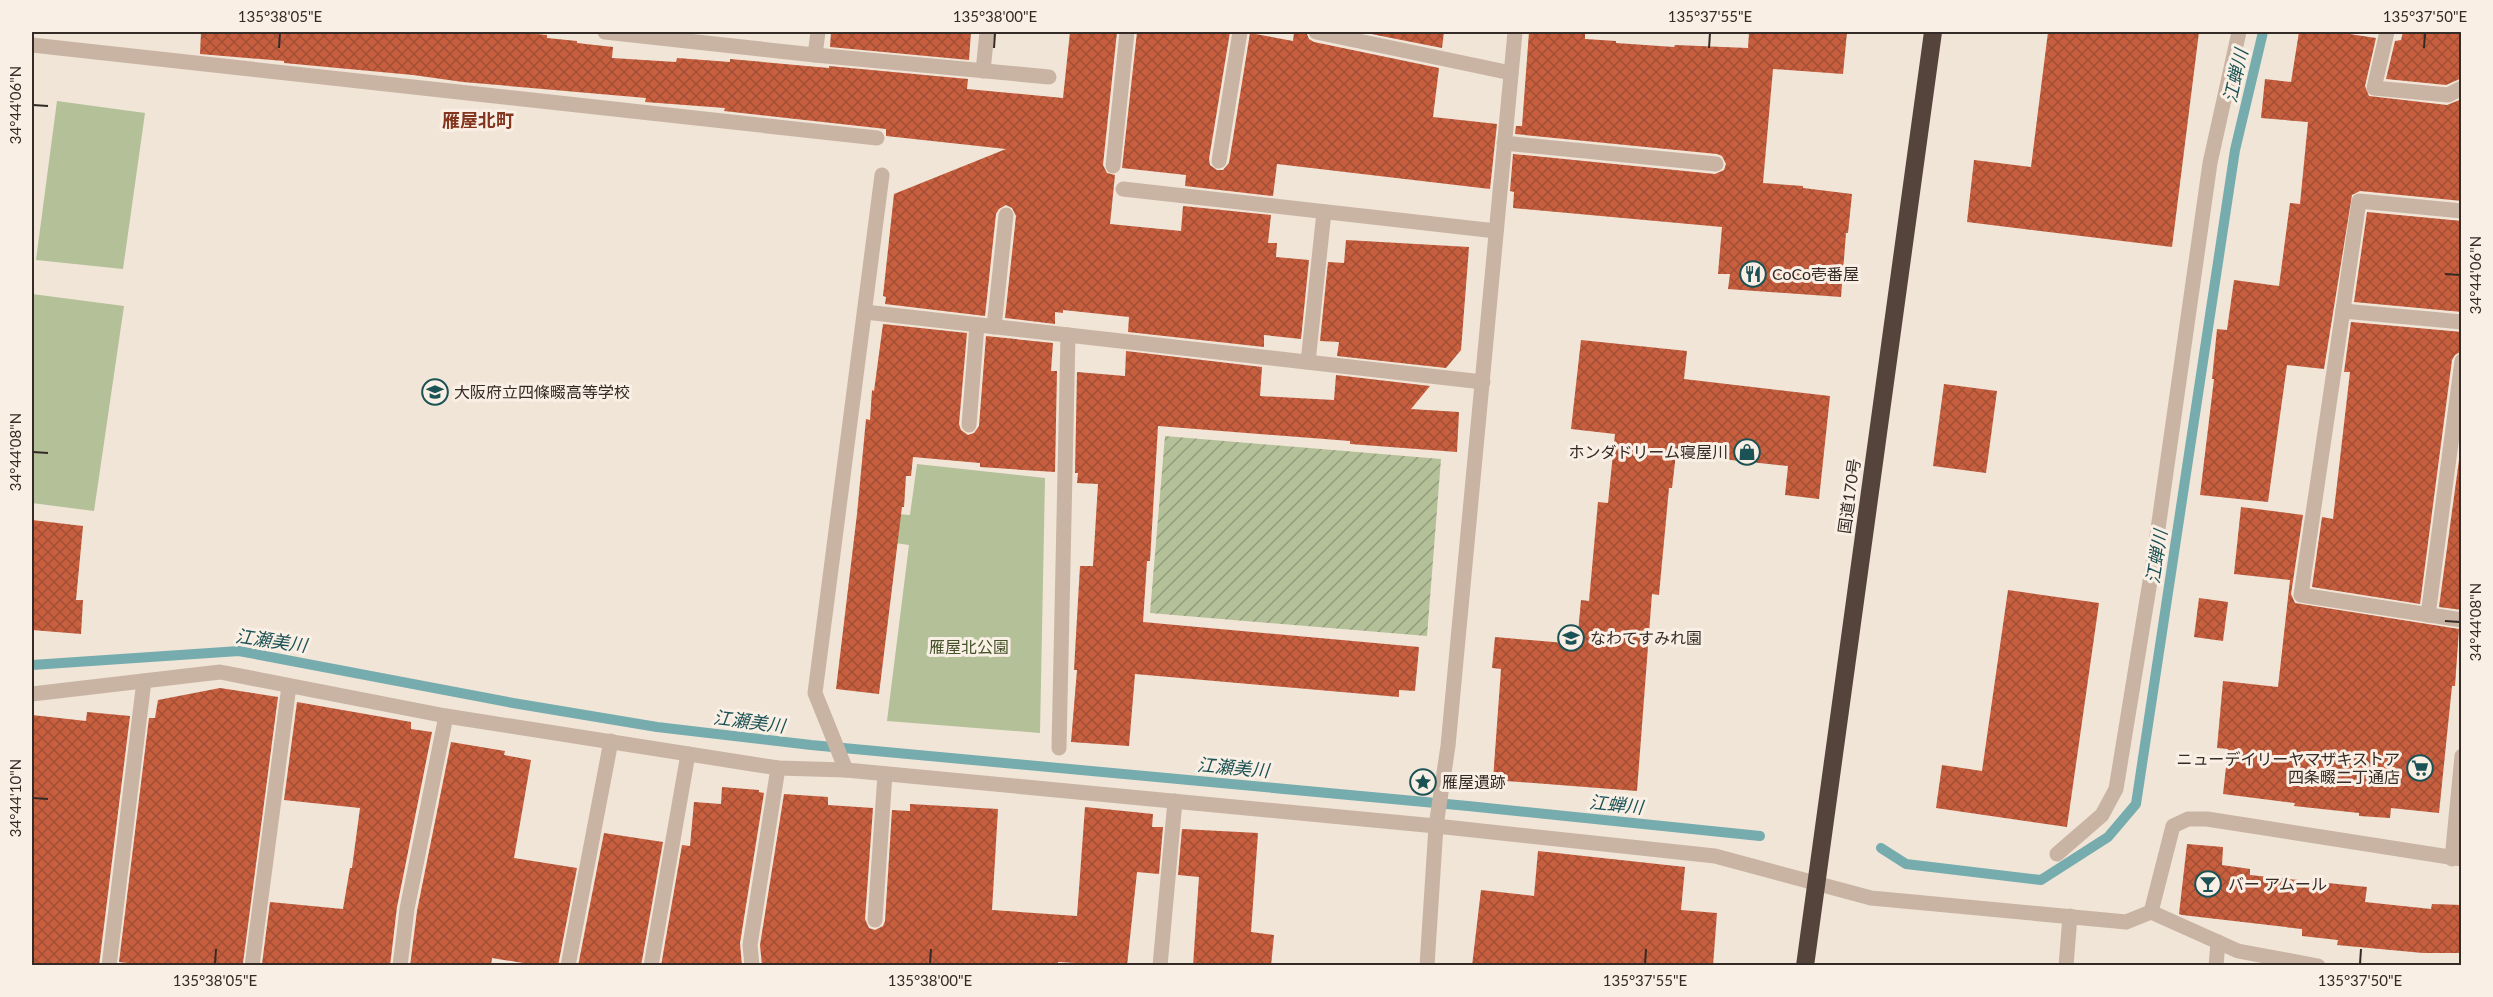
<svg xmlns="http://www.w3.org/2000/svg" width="2493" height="997" viewBox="0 0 2493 997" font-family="Lato,'Noto Sans JP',sans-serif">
	<defs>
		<pattern id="garden-furrows" width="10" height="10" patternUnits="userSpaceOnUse" patternTransform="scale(1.5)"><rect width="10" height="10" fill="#b3c098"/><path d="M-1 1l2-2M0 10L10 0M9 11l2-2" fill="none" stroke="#929c7c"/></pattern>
		<pattern id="building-cross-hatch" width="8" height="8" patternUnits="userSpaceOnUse" patternTransform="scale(1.5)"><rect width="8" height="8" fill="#c75f3f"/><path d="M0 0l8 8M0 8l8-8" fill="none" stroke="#a24f35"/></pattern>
	</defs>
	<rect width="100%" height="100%" fill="#f1e5d7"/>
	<!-- park -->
	<g fill="#b3c098">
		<path d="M 57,101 L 145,113 L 123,269 L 36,260 Z"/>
		<path d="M 32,294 L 124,306 L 94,511 L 32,503 Z"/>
		<path d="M 917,464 L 1045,478 L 1040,733 L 887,721 L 909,545 L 856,537 L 858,511 L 910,515 Z"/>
	</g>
	<!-- garden -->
	<path fill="url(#garden-furrows)" d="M 1165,436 L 1441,459 L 1427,636 L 1150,613 Z"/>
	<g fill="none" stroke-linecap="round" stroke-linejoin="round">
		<!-- stream -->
		<g stroke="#76acae" stroke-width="10">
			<path d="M 32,665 L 239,651 L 513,703 L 657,727 L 811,745 L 1468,806 L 1760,836"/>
			<path d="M 1881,848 L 1906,864 L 2041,880 L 2108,837 L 2136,804 L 2235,150 L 2263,32"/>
		</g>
	</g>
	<!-- building -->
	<g fill="url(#building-cross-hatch)">
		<path d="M 201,32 L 513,32 L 547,35 L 547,38 L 577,41 L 577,43 L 613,47 L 612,58 L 676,62 L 677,58 L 730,62 L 730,59 L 829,68 L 829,66 L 968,79 L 967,89 L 1063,98 L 1070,32 L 1117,32 L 1103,165 L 1107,173 L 1115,175 L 1110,224 L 1181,231 L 1183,206 L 1271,215 L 1268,243 L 1277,243 L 1276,257 L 1309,260 L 1301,339 L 1264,335 L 1264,347 L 1128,332 L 1129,317 L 1063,310 L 1063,313 L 1055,312 L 1055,324 L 1005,318 L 1016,216 L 1012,208 L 1006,205 L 999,209 L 996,214 L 985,316 L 885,304 L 886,297 L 883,296 L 894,194 L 1006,149 L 886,136 L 886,129 L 724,111 L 725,108 L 645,102 L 646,98 L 463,82 L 413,75 L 284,63 L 284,61 L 200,54 Z"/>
		<path d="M 831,32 L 971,32 L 969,60 L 830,47 Z"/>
		<path d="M 1137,32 L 1230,32 L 1209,159 L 1210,165 L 1217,170 L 1223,170 L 1229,163 L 1250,33 L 1293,41 L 1294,32 L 1306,32 L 1309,39 L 1314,42 L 1439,68 L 1433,117 L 1497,124 L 1490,189 L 1277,164 L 1273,196 L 1185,186 L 1186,175 L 1122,168 Z"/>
		<path d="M 1361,32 L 1444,32 L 1442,48 Z"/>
		<path d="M 1529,32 L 1585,34 L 1585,39 L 1616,41 L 1616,43 L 1674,47 L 1675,45 L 1748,48 L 1749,32 L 1847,32 L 1843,74 L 1773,69 L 1763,183 L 1803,186 L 1803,188 L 1852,194 L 1848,233 L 1846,233 L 1841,297 L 1728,289 L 1730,274 L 1718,274 L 1722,227 L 1513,208 L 1514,192 L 1510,191 L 1513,154 L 1715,174 L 1724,170 L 1726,164 L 1722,156 L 1717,154 L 1515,134 L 1516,126 L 1522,126 Z"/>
		<path d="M 2048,32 L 2199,32 L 2172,247 L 1967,222 L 1974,160 L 2031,167 Z"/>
		<path d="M 2299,32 L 2336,32 L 2376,38 L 2365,86 L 2369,96 L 2447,105 L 2462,99 L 2462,201 L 2360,191 L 2352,195 L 2324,369 L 2287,365 L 2268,502 L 2200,495 L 2214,379 L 2212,379 L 2217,329 L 2227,330 L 2234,280 L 2279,286 L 2290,203 L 2300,204 L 2308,122 L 2261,118 L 2265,79 L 2291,82 Z"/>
		<path d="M 2403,32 L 2462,32 L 2462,78 L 2446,85 L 2386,79 L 2395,41 L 2401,40 Z"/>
		<path d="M 2367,212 L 2462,221 L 2462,312 L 2354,302 Z"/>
		<path d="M 1346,240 L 1469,247 L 1461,350 L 1446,368 L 1337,356 L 1339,342 L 1320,341 L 1328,262 L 1344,263 Z"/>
		<path d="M 2351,322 L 2462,332 L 2462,351 L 2455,355 L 2452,360 L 2420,604 L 2312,587 L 2322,517 L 2333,519 L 2350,372 L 2344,372 Z"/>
		<path d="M 883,324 L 967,333 L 959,424 L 961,430 L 968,435 L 974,433 L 979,426 L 986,336 L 1053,343 L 1051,371 L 1057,371 L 1055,472 L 980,467 L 980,463 L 913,457 L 911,476 L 906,476 L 904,507 L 902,507 L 879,694 L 836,689 L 857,514 L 866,419 L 870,420 L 872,390 L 874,391 Z"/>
		<path d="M 1581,340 L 1687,351 L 1684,379 L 1830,396 L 1819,499 L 1785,495 L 1788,466 L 1676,454 L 1672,488 L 1669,488 L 1659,595 L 1652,594 L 1637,791 L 1493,780 L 1501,669 L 1492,668 L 1495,637 L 1577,644 L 1581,600 L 1589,601 L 1598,502 L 1608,503 L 1615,434 L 1571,429 Z"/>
		<path d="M 1126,351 L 1262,367 L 1260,396 L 1334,400 L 1336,375 L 1430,386 L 1411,409 L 1459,412 L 1457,452 L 1350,444 L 1350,441 L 1158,426 L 1150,561 L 1147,561 L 1143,622 L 1419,647 L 1415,691 L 1399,690 L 1399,697 L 1135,674 L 1129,746 L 1071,742 L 1077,670 L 1074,670 L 1080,566 L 1093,566 L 1098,484 L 1077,483 L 1078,473 L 1075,473 L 1077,372 L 1125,376 Z"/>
		<path d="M 1944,384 L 1997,391 L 1986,473 L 1933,466 Z"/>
		<path d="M 2462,438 L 2462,610 L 2439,607 Z"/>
		<path d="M 2241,507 L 2303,515 L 2291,594 L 2295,603 L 2459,629 L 2455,686 L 2452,686 L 2439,813 L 2391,808 L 2390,818 L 2359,816 L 2359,813 L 2294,806 L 2295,803 L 2223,794 L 2228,749 L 2217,748 L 2223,681 L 2278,687 L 2290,580 L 2234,574 Z"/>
		<path d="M 32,520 L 83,526 L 76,600 L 83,600 L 81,634 L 32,630 Z"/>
		<path d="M 2008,590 L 2099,603 L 2067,827 L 1936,808 L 1942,765 L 1982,771 Z"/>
		<path d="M 2199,598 L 2228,602 L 2223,641 L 2194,637 Z"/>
		<path d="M 220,688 L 278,697 L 243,963 L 241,966 L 151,966 L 119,962 L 149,718 L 155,718 L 158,700 Z"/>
		<path d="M 297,702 L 411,722 L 411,729 L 432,732 L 397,907 L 390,966 L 262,964 L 270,902 L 343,909 L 350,868 L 352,868 L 360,808 L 284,800 Z"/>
		<path d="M 87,712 L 130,716 L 99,966 L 32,966 L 32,715 L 86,721 Z"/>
		<path d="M 451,742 L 505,751 L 504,755 L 531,760 L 514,858 L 577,868 L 558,966 L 541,966 L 492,958 L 491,966 L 410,966 L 417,911 Z"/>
		<path d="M 722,787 L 759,790 L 759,792 L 764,793 L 740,943 L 742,966 L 661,966 L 682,845 L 690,846 L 694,802 L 721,804 Z"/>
		<path d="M 784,794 L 828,797 L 828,805 L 873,808 L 865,919 L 869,928 L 875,930 L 883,926 L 885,921 L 892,810 L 910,811 L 910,804 L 998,809 L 992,910 L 1077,916 L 1085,807 L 1153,814 L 1152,827 L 1163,827 L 1159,874 L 1137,872 L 1127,966 L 1058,962 L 1058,966 L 762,966 L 760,945 Z"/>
		<path d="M 1182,829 L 1258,833 L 1251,932 L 1274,935 L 1271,966 L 1193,966 L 1199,877 L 1178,875 Z"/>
		<path d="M 604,833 L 663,842 L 641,966 L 578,966 Z"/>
		<path d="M 2187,844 L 2223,847 L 2222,865 L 2250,869 L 2250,875 L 2367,887 L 2365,902 L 2431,909 L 2432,904 L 2462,905 L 2462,953 L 2423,953 L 2337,945 L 2338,940 L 2302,936 L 2302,929 L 2182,915 L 2179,914 Z"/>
		<path d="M 1538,851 L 1685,867 L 1681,910 L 1717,913 L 1713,966 L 1472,966 L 1481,890 L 1534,896 Z"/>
	</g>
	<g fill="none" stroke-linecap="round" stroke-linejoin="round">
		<!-- minor -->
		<g stroke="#c9b4a4" stroke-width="15">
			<path d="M 605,32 L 815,55 L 1049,77"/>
			<path d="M 1316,32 L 1511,73"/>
			<path d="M 2387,32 L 2374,88 L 2448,95 L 2462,88"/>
			<path d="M 32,45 L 877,138"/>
			<path d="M 815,55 L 818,32"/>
			<path d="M 983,71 L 987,32"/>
			<path d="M 1504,143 L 1716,164"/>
			<path d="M 1219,161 L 1240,32"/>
			<path d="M 1113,166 L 1127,32"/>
			<path d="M 1123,189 L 1496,231"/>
			<path d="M 2462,211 L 2359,201 L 2301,595 L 2462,620"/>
			<path d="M 2343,311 L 2462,322"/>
			<path d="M 865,312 L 1483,382"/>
			<path d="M 994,327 L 1006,215"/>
			<path d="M 1308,362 L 1324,212"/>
			<path d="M 969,425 L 977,325"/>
			<path d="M 2428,615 L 2462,361"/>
			<path d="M 32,694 L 220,672 L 446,716 L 778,768 L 846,770 L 1436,826 L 1715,856 L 1871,898 L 2126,922 L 2151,912 L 2173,826 L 2188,819 L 2207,819 L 2462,859"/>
			<path d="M 1059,748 L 1068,335"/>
			<path d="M 846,770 L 815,693 L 882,175"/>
			<path d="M 2057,854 L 2102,815 L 2116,789 L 2154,557 L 2210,163 L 2239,32"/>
			<path d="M 2452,859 L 2462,756"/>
			<path d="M 2151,912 L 2238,951 L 2318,966"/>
			<path d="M 875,920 L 885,774"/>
			<path d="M 109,966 L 144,681"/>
			<path d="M 252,966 L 289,686"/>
			<path d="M 400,966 L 407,909 L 446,716"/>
			<path d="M 568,966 L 611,741"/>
			<path d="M 651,966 L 688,754"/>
			<path d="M 752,966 L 750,945 L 778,768"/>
			<path d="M 1160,966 L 1175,801"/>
			<path d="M 1427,966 L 1436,826 L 1448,746 L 1515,32"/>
			<path d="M 2066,966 L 2070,916"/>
			<path d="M 2216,966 L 2218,942"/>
		</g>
		<!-- highway -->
		<path stroke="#55443c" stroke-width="18" d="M 1805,966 L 1933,32"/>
	</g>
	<!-- ticks -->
	<path fill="none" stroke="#342a26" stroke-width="2" d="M 279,48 L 280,33M 994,48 L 995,33M 1709,48 L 1710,33M 2424,48 L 2425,33M 33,105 L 48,106M 2445,274 L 2460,275M 33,452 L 48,453M 2445,621 L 2460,622M 33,798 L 48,799M 215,964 L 216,949M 930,964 L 931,949M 1645,964 L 1646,949M 2360,964 L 2361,949"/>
	<!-- icons -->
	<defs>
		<g id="restaurant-ring" transform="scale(1.35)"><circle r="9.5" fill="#f9efe4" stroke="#1b5255" stroke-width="1.5"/><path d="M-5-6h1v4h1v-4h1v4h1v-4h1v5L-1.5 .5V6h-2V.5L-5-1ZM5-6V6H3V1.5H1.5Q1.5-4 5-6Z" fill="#1b5255"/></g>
		<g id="school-ring" transform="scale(1.35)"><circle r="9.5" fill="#f9efe4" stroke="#1b5255" stroke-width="1.5"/><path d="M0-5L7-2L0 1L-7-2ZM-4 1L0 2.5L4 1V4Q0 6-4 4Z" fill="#1b5255"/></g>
		<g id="shop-ring" transform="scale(1.35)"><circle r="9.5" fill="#f9efe4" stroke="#1b5255" stroke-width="1.5"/><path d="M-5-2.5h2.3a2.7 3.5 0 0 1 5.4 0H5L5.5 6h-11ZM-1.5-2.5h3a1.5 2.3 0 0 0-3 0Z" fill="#1b5255"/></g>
		<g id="supermarket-ring" transform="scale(1.35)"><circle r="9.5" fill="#f9efe4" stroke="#1b5255" stroke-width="1.5"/><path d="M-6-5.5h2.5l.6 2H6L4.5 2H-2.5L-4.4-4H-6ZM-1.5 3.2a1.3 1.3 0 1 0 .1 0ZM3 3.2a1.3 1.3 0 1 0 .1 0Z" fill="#1b5255"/></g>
		<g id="sight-ring" transform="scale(1.35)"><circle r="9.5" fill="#f9efe4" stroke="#1b5255" stroke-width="1.5"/><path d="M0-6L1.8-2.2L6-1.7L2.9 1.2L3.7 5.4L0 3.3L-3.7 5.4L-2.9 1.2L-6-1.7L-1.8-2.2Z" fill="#1b5255"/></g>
		<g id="bar-ring" transform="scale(1.35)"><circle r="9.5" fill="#f9efe4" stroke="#1b5255" stroke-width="1.5"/><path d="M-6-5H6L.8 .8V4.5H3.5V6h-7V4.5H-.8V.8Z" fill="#1b5255"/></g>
	</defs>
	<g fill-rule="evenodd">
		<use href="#restaurant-ring" x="1753" y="274"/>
		<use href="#school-ring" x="435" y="392"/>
		<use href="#shop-ring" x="1747" y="452"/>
		<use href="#school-ring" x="1571" y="638"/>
		<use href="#supermarket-ring" x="2420" y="768"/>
		<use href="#sight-ring" x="1423" y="782"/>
		<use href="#bar-ring" x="2208" y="884"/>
	</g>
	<g text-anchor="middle" stroke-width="6" stroke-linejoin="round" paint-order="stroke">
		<!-- poi labels -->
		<g font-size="16" fill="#342a26" stroke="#f9efe4" text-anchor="start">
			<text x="1772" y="280">CoCo壱番屋</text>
			<text x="454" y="398">大阪府立四條畷高等学校</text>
			<text x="1728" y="458" text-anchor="end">ホンダドリーム寝屋川</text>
			<text x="1590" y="644">なわてすみれ園</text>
			<text x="2400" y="765" text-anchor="end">ニューデイリーヤマザキストア<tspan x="2400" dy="18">四条畷二丁通店</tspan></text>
			<text x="1442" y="788">雁屋遺跡</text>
			<text x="2228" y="890">バー アムール</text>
		</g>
		<!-- street labels -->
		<g font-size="16" fill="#342a26" stroke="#f9efe4">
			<text transform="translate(1849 496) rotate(-82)" y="6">国道170号</text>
		</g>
		<!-- park labels -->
		<g font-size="16" fill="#445229" stroke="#f9efe4">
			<text x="969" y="653">雁屋北公園</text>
		</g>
		<!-- water labels -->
		<g font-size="18" font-style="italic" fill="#1b5255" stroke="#f9efe4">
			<text transform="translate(2236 76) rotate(-77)" y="6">江蝉川</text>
			<text transform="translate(2157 557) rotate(-81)" y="6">江蝉川</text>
			<text transform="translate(271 641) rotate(8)" y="6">江瀬美川</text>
			<text transform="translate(749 722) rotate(7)" y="6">江瀬美川</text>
			<text transform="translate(1233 768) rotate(5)" y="6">江瀬美川</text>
			<text transform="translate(1616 805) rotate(6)" y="6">江蝉川</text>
		</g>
		<!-- neighbourhood labels -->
		<g font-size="18" font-weight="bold" fill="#83351e" stroke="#f9efe4">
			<text x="478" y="127">雁屋北町</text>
		</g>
	</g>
	<!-- border -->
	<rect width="2493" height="997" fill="none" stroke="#f9efe4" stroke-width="66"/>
	<rect x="33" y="33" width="2427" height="931" fill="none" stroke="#342a26" stroke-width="2"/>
	<g font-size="15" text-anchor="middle" fill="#342a26">
		<text x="280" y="22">135°38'05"E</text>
		<text x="995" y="22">135°38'00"E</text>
		<text x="1710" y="22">135°37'55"E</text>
		<text x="2425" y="22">135°37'50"E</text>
		<text transform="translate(16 105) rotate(-90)" y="5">34°44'06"N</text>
		<text transform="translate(2476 275) rotate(-90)" y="5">34°44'06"N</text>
		<text transform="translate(16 452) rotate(-90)" y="5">34°44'08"N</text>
		<text transform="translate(2476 622) rotate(-90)" y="5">34°44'08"N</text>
		<text transform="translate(16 798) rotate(-90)" y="5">34°44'10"N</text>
		<text x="215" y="986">135°38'05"E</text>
		<text x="930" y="986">135°38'00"E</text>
		<text x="1645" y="986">135°37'55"E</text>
		<text x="2360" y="986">135°37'50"E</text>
	</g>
</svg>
